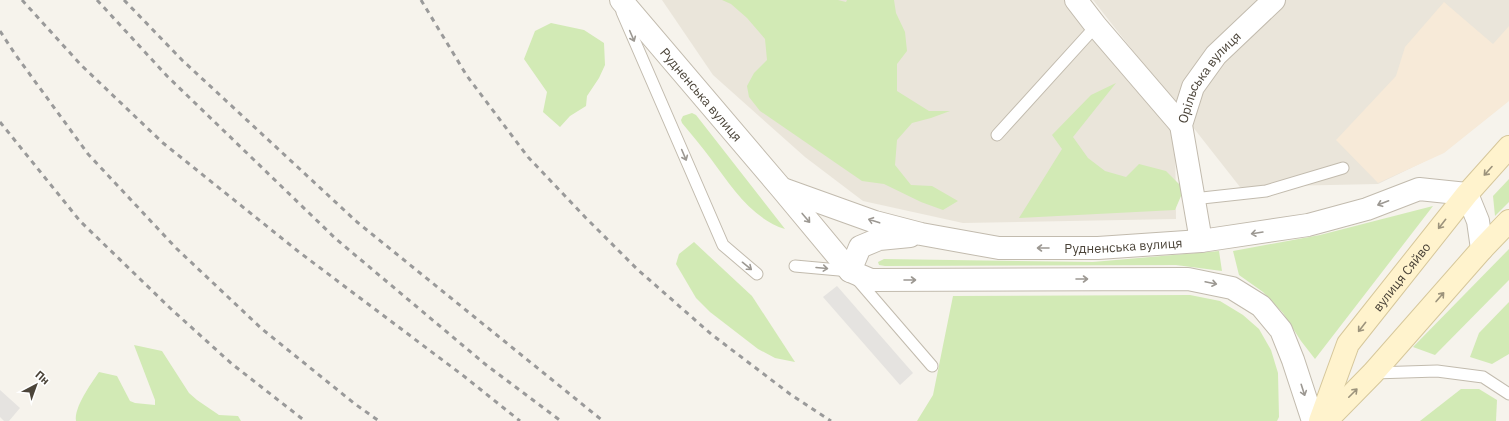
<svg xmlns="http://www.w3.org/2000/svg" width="1509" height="421" viewBox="0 0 1509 421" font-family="'IBM Plex Sans',sans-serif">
	<rect width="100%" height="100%" fill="#f6f3ec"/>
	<!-- residential -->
	<g fill="#eae5da">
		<path d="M 662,0 L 1067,0 L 1175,131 L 1176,219 L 963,223 L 863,201 L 805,157 L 713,75 Z"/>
		<path d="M 1093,0 L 1509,0 L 1509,92 L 1446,151 L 1378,184 L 1240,187 Z"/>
	</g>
	<!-- commercial -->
	<path fill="#f7ead8" d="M 1444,2 L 1493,44 L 1509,26 L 1509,101 L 1444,153 L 1378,183 L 1336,140 L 1396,76 L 1405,47 Z"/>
	<!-- green -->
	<g fill="#d2eab5">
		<path d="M 722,0 L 838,0 L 846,2 L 847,0 L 894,0 L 896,13 L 905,32 L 907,51 L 897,64 L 897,91 L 929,111 L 950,111 L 931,118 L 912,123 L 897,140 L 895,165 L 911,185 L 932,186 L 958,201 L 943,210 L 921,202 L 884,184 L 862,181 L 760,111 L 749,97 L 747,86 L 754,73 L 767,60 L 765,39 L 747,18 L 731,4 Z"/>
		<path d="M 551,23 L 584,30 L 604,43 L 605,65 L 599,78 L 587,96 L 586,106 L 570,116 L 560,127 L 543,112 L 547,92 L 524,59 L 535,31 Z"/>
		<path d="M 1116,83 L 1073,137 L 1088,158 L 1105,171 L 1126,177 L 1139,164 L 1166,171 L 1184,189 L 1175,210 L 1019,218 L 1062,149 L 1052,135 L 1091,95 Z"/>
		<path d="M 692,113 L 696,115 L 785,229 C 752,219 731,186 711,159 C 702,147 692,135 682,123 L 681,120 L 683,116 Z"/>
		<path d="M 1509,179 L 1509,202 L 1495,216 L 1493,196 Z"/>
		<path d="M 1433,206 L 1315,359 L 1301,341 L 1283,313 L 1263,292 L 1239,275 L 1233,251 L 1320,235 Z"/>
		<path d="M 694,242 L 752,296 L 795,362 L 775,358 L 758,349 L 710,312 L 696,298 L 676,264 L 679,254 Z"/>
		<path d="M 1509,249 L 1509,280 L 1435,355 L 1413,347 Z"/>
		<path d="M 1219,251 L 1222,271 L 1176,265 L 885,266 L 879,265 L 878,262 L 884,259 L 1093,262 Z"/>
		<path d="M 1190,295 L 1220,301 L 1243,315 L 1259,329 L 1271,350 L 1278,373 L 1279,417 L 1277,421 L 917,421 L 933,395 L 953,296 Z"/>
		<path d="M 1509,302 L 1509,354 L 1492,364 L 1470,357 L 1479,333 Z"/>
		<path d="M 134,345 L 162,351 L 189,393 L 197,400 L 219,415 L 238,416 L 241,421 L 76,421 C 74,407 91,384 99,372 L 117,376 L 130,401 L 135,403 L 155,405 L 155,400 Z"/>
		<path d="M 1461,389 L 1479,389 L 1497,400 L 1496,421 L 1420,421 Z"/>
	</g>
	<!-- parking -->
	<g fill="#e5e3e0">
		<path d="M 837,286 L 913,373 L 900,385 L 823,297 Z"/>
		<path d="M 0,390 L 20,408 L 9,421 L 4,421 L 0,417 Z"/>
	</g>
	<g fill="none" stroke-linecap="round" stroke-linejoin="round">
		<!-- service casing -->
		<g stroke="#c2bbae" stroke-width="13">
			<g id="service">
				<path d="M 622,12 L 723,245 L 757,274"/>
				<path d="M 997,135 L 1096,26"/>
				<path d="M 1193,199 L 1266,191 L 1343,168"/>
				<path d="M 795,266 L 850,271 L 932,366"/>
				<path d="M 1374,373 L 1437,371 L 1483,377 L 1509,394"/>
			</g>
		</g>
		<!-- minor casing -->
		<g stroke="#c2bbae" stroke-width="24">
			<g id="minor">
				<path d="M 1076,0 L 1096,26 L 1181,125"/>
				<path id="s1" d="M 1201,241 L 1181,125 L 1193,87 L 1216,55 L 1274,0"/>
			</g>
		</g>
		<!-- tertiary casing -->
		<g stroke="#c2bbae" stroke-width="24">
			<g id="tertiary">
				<path id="s2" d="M 621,0 L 781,188 L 850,271 L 871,280 L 1188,279 L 1232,288 L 1261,306 L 1281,330 L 1293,360 L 1313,421"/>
				<path id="s3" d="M 783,189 L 875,222 L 921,234 L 999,248 L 1098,248 L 1201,241 L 1308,225 L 1367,209 L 1419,189 L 1467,194 L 1478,221 L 1482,249"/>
				<path d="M 850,271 L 860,247 L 879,239 L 910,236"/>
			</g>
		</g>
		<!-- secondary casing -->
		<g stroke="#d6c79b" stroke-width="24">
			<g id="secondary">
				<path id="s4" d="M 1320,421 L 1348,344 L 1467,194 L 1509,147"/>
				<path d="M 1326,421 L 1373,373 L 1482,249 L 1509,221"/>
			</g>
		</g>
		<!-- service -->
		<use href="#service" stroke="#fff" stroke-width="11"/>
		<!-- minor -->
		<use href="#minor" stroke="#fff" stroke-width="22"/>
		<!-- tertiary -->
		<use href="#tertiary" stroke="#fff" stroke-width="22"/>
		<!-- secondary -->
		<use href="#secondary" stroke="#fff3cd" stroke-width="22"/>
		<!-- rail -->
		<g stroke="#9a9a9a" stroke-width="3" stroke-dasharray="5 5" stroke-linecap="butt">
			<path d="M 22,0 L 81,65 L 163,143 L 299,252 L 465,377 L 520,421"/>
			<path d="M 97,0 L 167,76 L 336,239 L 485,364 L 561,421"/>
			<path d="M 124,0 L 182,60 L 357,222 L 603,421"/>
			<path d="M 421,0 L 467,76 L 528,157 L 585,217 L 637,269 L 711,334 L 790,394 L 831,421"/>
			<path d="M 0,31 L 15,54 L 88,154 L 176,248 L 262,329 L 355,404 L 379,421"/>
			<path d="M 0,122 L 80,221 L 170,308 L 232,364 L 305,421"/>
		</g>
	</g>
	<!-- one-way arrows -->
	<defs><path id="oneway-shaft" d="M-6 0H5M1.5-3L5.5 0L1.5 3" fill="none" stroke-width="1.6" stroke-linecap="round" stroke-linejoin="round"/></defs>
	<g stroke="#9c9892">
		<use href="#oneway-shaft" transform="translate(632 36) rotate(67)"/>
		<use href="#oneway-shaft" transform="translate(684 155) rotate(67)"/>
		<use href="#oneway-shaft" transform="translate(1383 203) rotate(159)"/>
		<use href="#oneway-shaft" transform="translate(806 218) rotate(50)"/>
		<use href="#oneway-shaft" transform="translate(874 221) rotate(-162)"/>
		<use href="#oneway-shaft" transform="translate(1257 233) rotate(171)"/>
		<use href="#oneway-shaft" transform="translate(1043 248) rotate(180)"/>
		<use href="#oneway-shaft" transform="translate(747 266) rotate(39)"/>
		<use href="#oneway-shaft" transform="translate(822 268) rotate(5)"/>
		<use href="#oneway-shaft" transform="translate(1082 279)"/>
		<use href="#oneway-shaft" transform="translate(910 280)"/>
		<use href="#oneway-shaft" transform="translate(1211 283) rotate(12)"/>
		<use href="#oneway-shaft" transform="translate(1303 390) rotate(72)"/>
	</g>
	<g stroke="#9c937c">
		<use href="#oneway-shaft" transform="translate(1488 171) rotate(132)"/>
		<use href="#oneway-shaft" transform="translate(1442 224) rotate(128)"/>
		<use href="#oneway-shaft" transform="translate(1440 297) rotate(-49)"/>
		<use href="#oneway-shaft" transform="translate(1362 327) rotate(128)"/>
		<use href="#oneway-shaft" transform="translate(1353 393) rotate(-45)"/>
	</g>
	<g text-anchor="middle" stroke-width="4" stroke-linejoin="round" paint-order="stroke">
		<!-- street labels -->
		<g font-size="13" fill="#4b4439" stroke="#fff">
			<text dy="5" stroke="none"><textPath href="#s1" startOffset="174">Орільська вулиця</textPath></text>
			<text dy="5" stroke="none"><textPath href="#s2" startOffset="124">Рудненська вулиця</textPath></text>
			<text dy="5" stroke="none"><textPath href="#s3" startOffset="349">Рудненська вулиця</textPath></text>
			<text dy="5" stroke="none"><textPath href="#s4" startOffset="168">вулиця Сяйво</textPath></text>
		</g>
	</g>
	<!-- north arrow -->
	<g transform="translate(36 385) rotate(41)" stroke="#ffffff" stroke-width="3" paint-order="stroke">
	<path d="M0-3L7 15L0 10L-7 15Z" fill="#4b4439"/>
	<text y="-6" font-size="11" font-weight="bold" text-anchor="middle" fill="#4b4439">Пн</text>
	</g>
</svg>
